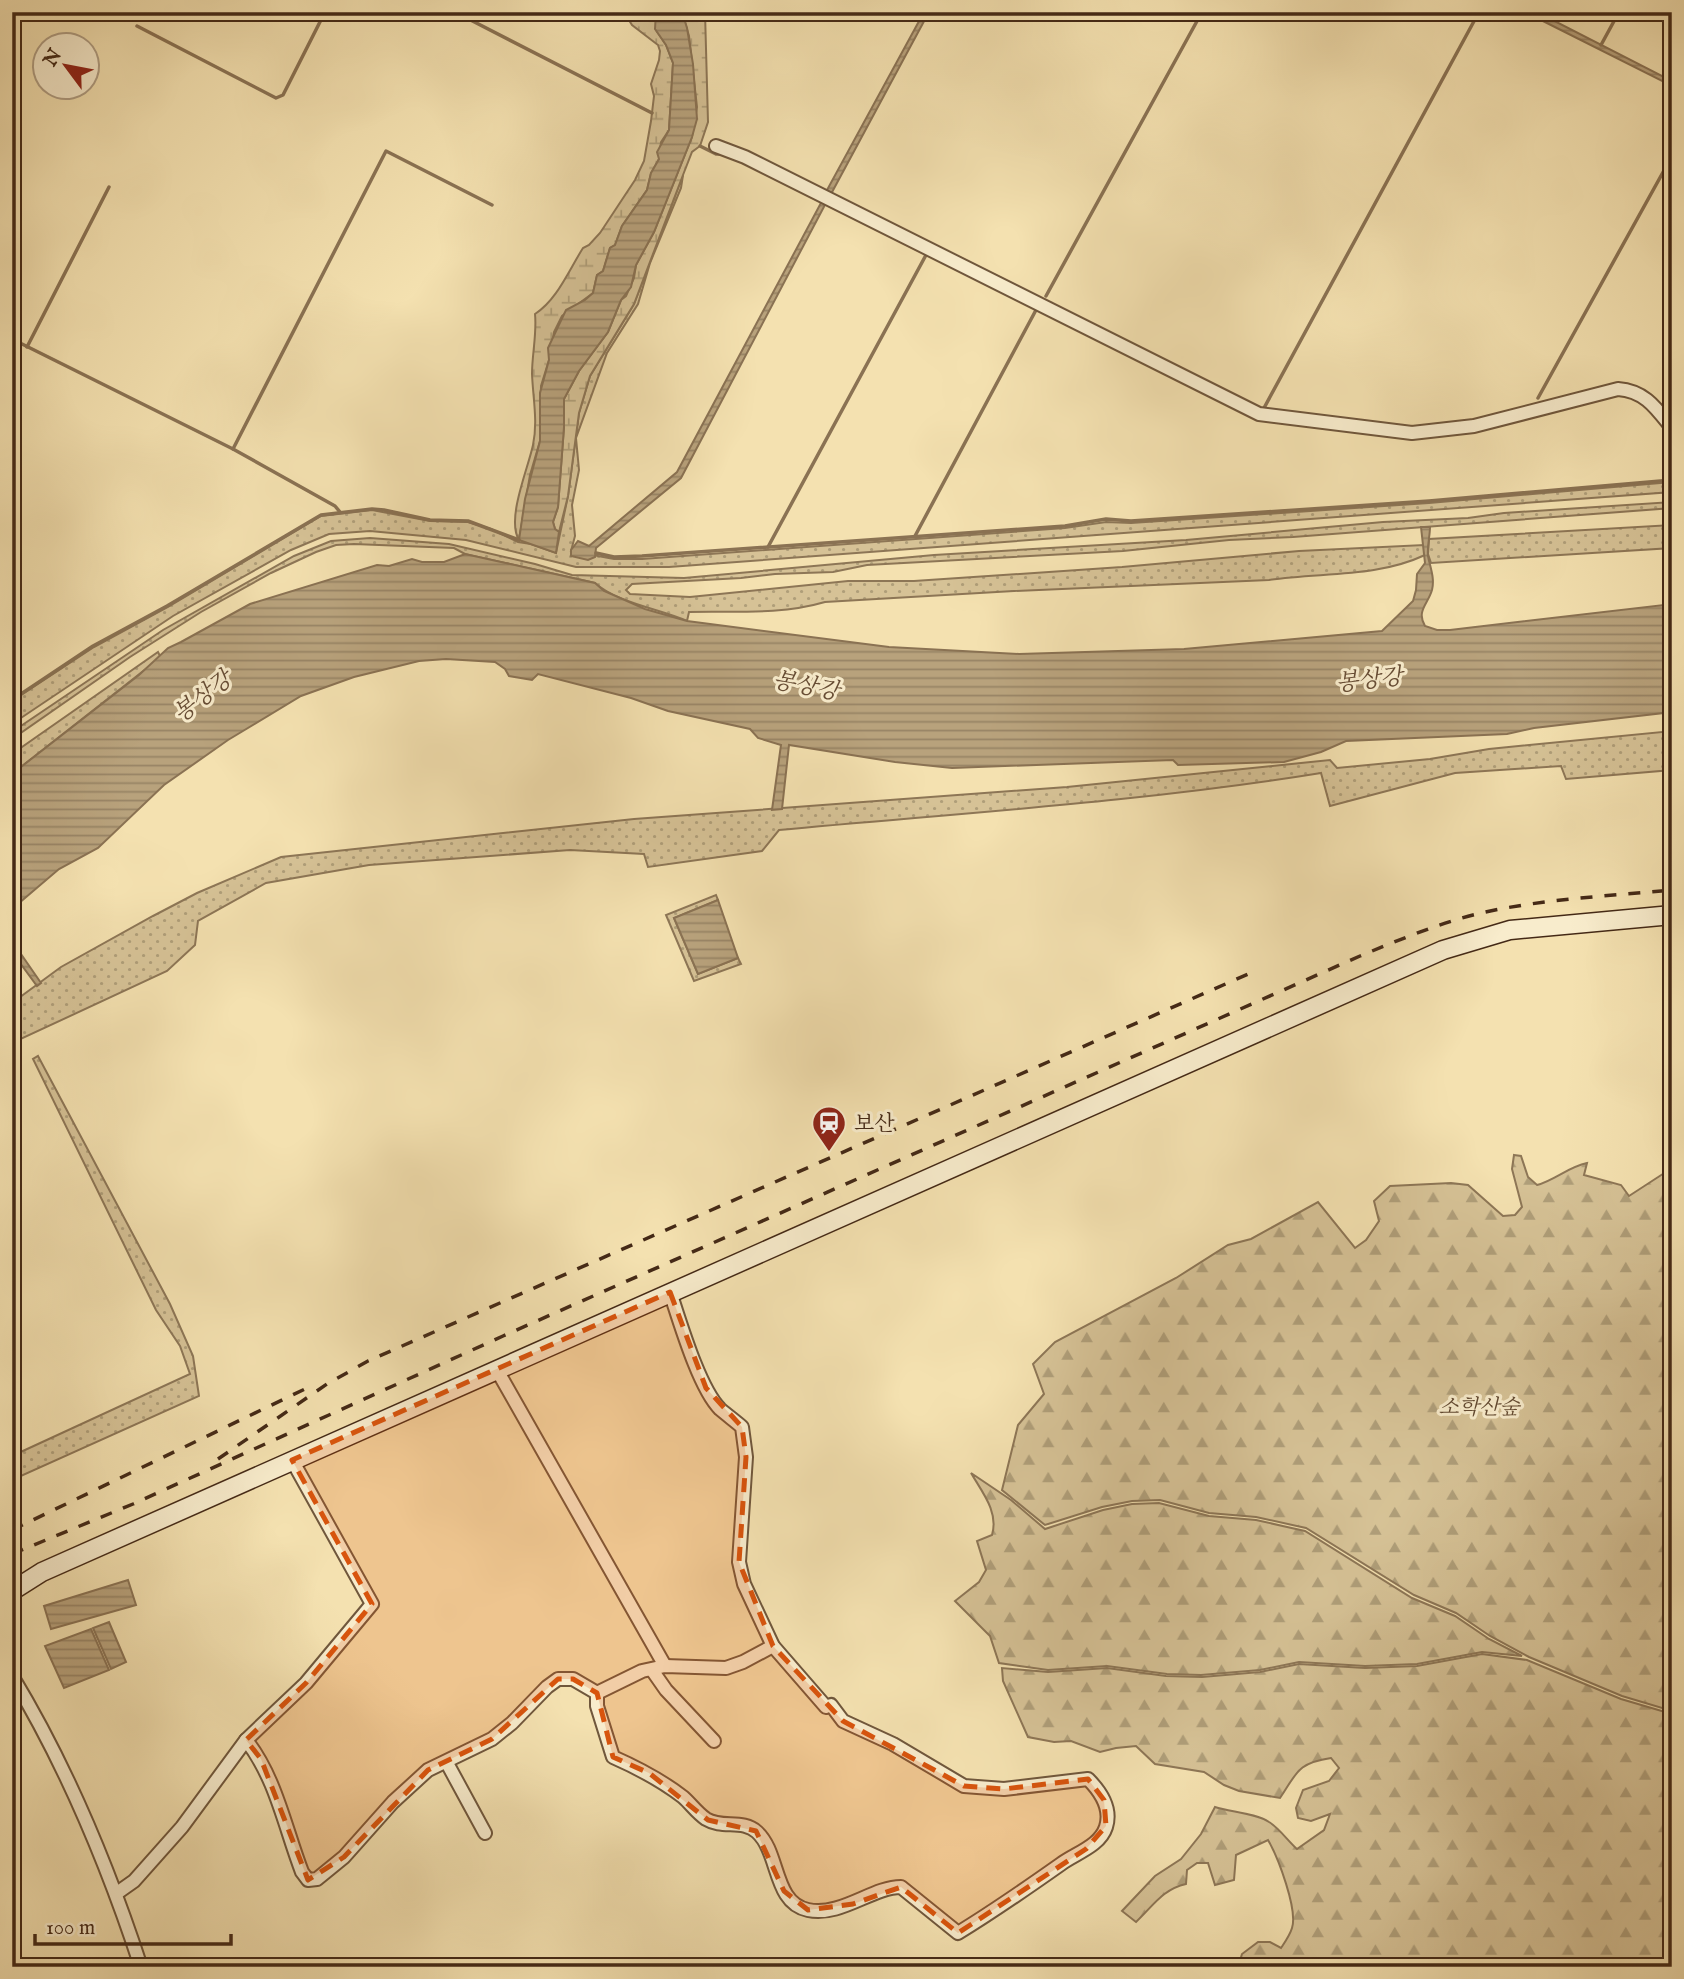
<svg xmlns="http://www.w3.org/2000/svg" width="1684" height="1979" viewBox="0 0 1684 1979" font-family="'IM FELL English','Noto Serif KR',serif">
	<defs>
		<pattern id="grass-dots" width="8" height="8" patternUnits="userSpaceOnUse" patternTransform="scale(1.75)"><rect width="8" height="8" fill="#d6c296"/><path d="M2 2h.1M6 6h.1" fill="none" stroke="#af9e79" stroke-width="1.8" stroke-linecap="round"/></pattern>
		<pattern id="forest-firs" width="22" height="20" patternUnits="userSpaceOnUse" patternTransform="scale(1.75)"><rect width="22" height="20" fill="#d6c296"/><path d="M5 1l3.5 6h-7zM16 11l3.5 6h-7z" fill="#af9e79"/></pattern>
		<pattern id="wetland-marsh" width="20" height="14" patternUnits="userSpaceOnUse" patternTransform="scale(1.75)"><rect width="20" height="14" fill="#d6c296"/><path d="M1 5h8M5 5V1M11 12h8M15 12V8" fill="none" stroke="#af9e79"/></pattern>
		<pattern id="water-rules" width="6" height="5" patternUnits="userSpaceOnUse" patternTransform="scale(1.75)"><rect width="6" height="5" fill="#b8a27c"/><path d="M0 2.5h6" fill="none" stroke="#978465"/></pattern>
	</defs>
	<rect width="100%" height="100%" fill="#f4e1b0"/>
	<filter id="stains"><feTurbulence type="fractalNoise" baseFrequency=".00286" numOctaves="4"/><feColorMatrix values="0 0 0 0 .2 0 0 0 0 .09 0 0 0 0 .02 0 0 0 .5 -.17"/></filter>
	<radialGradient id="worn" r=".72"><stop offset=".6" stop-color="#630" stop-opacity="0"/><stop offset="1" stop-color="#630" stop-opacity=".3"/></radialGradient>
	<!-- grass -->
	<g fill="url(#grass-dots)" stroke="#8d7656" stroke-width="2">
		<path d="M 683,175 L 681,188 L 650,263 L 638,304 L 607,353 L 576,438 L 579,470 L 572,505 L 575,536 L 571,551 L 614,559 L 642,559 L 1065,528 L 1106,522 L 1131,523 L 1429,503 L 1672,482 L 1672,492 L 669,567 L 576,567 L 466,540 L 370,531 L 329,534 L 291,550 L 173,616 L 12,724 L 12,701 L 94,647 L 168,607 L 321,516 L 372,510 L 430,521 L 468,522 L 491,529 L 518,542 L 531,544 L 556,553 L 568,496 L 579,413 L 590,376 L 634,304 Z"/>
		<path d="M 1672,502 L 1672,508 L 1293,537 L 1229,540 L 1123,551 L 867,565 L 833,572 L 775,574 L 741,578 L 632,584 L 626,590 L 630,594 L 690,597 L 848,581 L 914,581 L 1122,567 L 1299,551 L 1424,545 L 1425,555 C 1376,578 1321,572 1269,580 L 1014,591 L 825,602 C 781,615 734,611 689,612 L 687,621 C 660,609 617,603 595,583 L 465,554 L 454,548 L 354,544 L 336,545 L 316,552 L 271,573 L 201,612 L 130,657 L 12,739 L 12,732 L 163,630 L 294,556 L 331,541 L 370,538 L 449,544 L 535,564 L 572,575 L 684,578 L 934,555 L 1186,540 L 1383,522 L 1468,518 L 1504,513 Z"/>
		<path d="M 1672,525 L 1672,548 L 1431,563 L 1428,554 L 1429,539 Z"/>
		<path d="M 158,652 L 160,656 L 156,661 L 12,774 L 12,754 Z"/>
		<path d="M 1672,731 L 1672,770 L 1566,779 L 1561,766 L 1455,773 L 1330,806 L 1321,773 C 1142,802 960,813 779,830 L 762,851 L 648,867 L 644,854 L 570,850 L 369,865 L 266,883 L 198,921 L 195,945 L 167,971 L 12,1043 L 12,1003 L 61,967 L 153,916 L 197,893 L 281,857 L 634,819 L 1067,787 L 1330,760 L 1337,768 L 1430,759 L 1489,749 Z"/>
		<path d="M 716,895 L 718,900 L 674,918 L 698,974 L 738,958 L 741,964 L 694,981 L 666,915 Z"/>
		<path d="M 38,1056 L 170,1304 L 193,1356 L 199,1396 L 12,1480 L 12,1456 L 190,1374 L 180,1346 L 156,1310 L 33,1059 Z"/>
	</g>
	<!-- forest -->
	<g fill="url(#forest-firs)" stroke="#8d7656" stroke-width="2">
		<path d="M 1514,1155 L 1521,1156 L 1528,1177 L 1537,1185 C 1555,1180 1568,1167 1587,1163 L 1584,1175 L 1621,1185 L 1629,1196 L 1672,1168 L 1672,1711 L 1622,1696 L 1529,1657 L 1490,1636 L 1456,1613 L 1414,1595 L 1306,1528 L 1256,1517 L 1209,1513 L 1160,1500 L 1132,1501 L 1102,1507 L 1045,1525 L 1002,1490 L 1018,1425 L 1044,1394 L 1033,1364 L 1055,1342 L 1176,1278 L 1228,1245 L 1251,1239 L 1318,1202 L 1355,1248 L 1366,1240 L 1379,1221 L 1374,1201 L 1390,1186 L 1451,1183 L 1468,1185 L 1503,1216 L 1515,1215 L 1522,1207 L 1512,1169 Z"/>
		<path d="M 971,1473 L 1011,1500 L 1045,1529 L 1103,1510 L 1132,1504 L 1159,1503 L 1209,1516 L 1256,1520 L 1305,1531 L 1412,1598 L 1455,1616 L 1489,1639 L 1522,1656 L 1482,1652 L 1417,1664 L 1365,1666 L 1299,1662 L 1260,1670 L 1201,1675 L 1167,1674 L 1107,1666 L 1048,1670 L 999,1663 L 990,1636 L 955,1601 L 979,1582 L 986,1570 L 977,1541 L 992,1535 C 999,1512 982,1492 971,1473 Z"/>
		<path d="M 1482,1654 L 1527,1660 L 1621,1699 L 1672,1714 L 1672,1956 L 1666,1967 L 1238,1967 L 1242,1954 L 1258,1942 L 1270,1942 L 1281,1948 C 1285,1942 1290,1935 1292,1928 C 1298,1910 1278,1857 1268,1840 L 1236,1855 L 1234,1880 L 1215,1885 L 1208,1863 L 1197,1863 L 1187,1870 L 1186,1884 C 1163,1889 1153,1906 1136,1922 L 1122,1911 L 1155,1876 L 1181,1859 L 1201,1834 L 1215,1807 C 1230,1812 1256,1813 1269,1822 C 1279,1828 1288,1841 1297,1849 L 1324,1830 L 1330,1814 L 1311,1821 L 1298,1818 L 1296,1808 L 1303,1790 L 1329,1781 L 1339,1768 L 1331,1758 C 1297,1763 1297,1773 1280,1798 L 1239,1791 L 1224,1785 L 1204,1772 L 1155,1764 L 1136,1746 L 1116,1748 L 1100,1752 L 1071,1741 L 1054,1742 L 1028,1737 L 1003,1681 L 1002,1668 L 1048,1672 L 1107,1668 L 1166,1676 L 1202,1677 L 1260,1672 L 1299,1664 L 1365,1668 L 1417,1666 Z"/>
	</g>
	<!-- wetland -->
	<g fill="url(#wetland-marsh)" stroke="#8d7656" stroke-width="2">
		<path d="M 624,12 L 656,12 L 656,30 L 666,45 L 673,63 L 669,130 L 661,142 L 659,159 L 651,173 L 647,190 L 622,226 L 615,245 L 610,248 L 603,271 L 597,275 L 593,293 L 562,316 L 554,332 L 549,360 L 541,386 L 540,441 L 530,475 L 519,540 C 506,519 528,469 533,445 C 538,422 533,398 532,374 C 532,354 537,334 535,314 C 557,300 569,270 583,248 L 589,245 L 600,233 L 635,180 L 644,161 L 651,121 L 654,96 L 651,84 L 659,60 L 660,51 L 658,45 L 632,25 Z"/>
		<path d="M 682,12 L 705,12 L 708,122 L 700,146 L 692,152 L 683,175 L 634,304 L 590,376 L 579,413 L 568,496 L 559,532 L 555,529 L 553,522 L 558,507 L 564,427 L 564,399 L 579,371 L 608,332 L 621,300 L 626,296 L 634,278 L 636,265 L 654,232 L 692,137 L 697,107 L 689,36 Z"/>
	</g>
	<!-- water -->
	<g fill="url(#water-rules)" stroke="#8a7253" stroke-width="2">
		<path d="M 656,12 L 682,12 L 687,28 L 693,64 L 697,119 L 692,137 L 654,232 L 636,265 L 631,287 L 621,300 L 608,332 L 579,371 L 564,399 L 564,427 L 558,507 L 553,522 L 555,529 L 559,532 L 556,553 L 519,540 L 525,499 L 540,441 L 540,393 L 549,360 L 548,348 L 566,310 L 585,300 L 593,293 L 597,275 L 603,271 L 610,248 L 615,245 L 622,226 L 647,190 L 651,173 L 659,159 L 657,152 L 669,130 L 673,63 L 666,45 L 655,29 Z"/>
		<path d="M 924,12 L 929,12 L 831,194 L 827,190 Z"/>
		<path d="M 1525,12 L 1537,12 L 1672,81 L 1672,86 Z"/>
		<path d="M 822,201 L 827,201 L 681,478 L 596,548 L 595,557 L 588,560 L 571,556 L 571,550 L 578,541 L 589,546 L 677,472 Z"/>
		<path d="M 1421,527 L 1430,527 C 1430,536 1427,546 1428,556 C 1430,567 1435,578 1432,590 C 1428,604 1416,611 1425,626 L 1437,630 L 1450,630 L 1672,604 L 1672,712 L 1534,728 L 1507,734 L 1346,741 L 1321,752 L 1284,762 L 1178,765 L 1173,760 L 952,768 L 895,762 L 789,745 L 782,809 L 772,810 L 781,745 L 758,738 L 750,729 L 668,711 L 631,698 L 538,674 L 532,680 L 509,676 L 505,669 L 495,662 L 446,659 L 419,661 L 354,677 L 301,696 L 228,740 L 164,785 L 98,848 L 59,869 L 12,909 L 12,774 L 139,675 L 168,648 L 181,642 L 250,604 L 377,565 L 389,566 L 412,559 L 422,562 L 444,562 L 465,554 L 595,583 L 604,591 L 645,609 L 687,621 L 889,647 L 1019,654 L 1184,649 L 1382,631 L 1413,601 L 1416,590 L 1417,574 L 1425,563 Z"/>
		<path d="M 718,900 L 738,958 L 698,974 L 674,918 Z"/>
		<path d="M 12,941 L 41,983 L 37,986 L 12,952 Z"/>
		<path d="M 128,1580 L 136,1605 L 51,1629 L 44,1606 Z"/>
		<path d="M 109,1622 L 126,1662 L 111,1669 L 93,1628 Z"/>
		<path d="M 91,1629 L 109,1670 L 64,1688 L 45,1646 Z"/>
	</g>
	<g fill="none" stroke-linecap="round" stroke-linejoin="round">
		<!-- stream -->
		<g stroke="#8a7253" stroke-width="3.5">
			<path d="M 455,12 L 652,113"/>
			<path d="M 137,26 L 276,98 L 283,95 L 325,12"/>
			<path d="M 1601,45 L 1619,12"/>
			<path d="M 700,146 L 716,154 L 723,154"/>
			<path d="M 1046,296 L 1202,12"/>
			<path d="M 12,339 L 233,449 L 335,506 L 340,512"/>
			<path d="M 27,347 L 109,187"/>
			<path d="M 1538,398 L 1672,156"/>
			<path d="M 1264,408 L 1479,12"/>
			<path d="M 233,449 L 386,151 L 492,205"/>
			<path d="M 915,536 L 1036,310"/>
			<path d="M 768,547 L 926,255"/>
			<path d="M 596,553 L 614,557 L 642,556 L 1065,526 L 1106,519 L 1131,521 L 1429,501 L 1672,480"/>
			<path d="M 12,700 L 93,646 L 167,606 L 321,515 L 372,509 L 384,510 L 430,520 L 468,521 L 519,540"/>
		</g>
		<!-- street casing -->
		<g stroke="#70573c" stroke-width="16">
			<g id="street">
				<path d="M 716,146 L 745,157 L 1259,414 L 1412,433 L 1474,426 L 1618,389 C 1645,391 1656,408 1672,428"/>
				<path d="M 497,1370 L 665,1666"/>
				<path d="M 652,1670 L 666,1690 L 714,1741"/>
				<path d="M 12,1676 C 67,1767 108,1866 141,1967"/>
				<path d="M 597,1693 L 597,1706 L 613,1757 C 638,1768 661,1780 683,1797 C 691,1804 697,1813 706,1819 C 722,1829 743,1819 757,1832 C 780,1853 773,1903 808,1910 C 841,1917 872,1887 901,1887 L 958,1933 C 994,1911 1027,1888 1061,1864 C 1076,1853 1100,1846 1106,1827 C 1112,1808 1100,1791 1088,1779 L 1004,1789 L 964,1786 L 893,1744 L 843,1721 L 831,1705 L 826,1707 L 773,1646 L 744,1584 L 739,1562 L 746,1457 L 742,1427 C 735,1421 727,1415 720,1409 C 699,1388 680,1322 670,1292"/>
				<path d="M 246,1740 C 276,1778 285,1828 302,1872 L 308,1880 L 317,1879 L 344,1857 L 393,1802 L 428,1770 L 492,1739 L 512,1723 L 547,1687 L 558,1679 L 573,1679 L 597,1693 L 642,1671 L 665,1666 L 726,1668 L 743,1662 L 773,1646"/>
				<path d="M 447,1763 L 485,1833"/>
				<path d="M 117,1893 L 134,1881 L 182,1827 L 246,1740 L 306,1683 L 372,1604 L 292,1460"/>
			</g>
		</g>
		<!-- secondary casing -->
		<g stroke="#442916" stroke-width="21">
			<path id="secondary" d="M 12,1591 L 42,1572 L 1443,950 L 1510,930 L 1672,915"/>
		</g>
		<!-- street -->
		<use href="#street" stroke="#f8eccc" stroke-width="12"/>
		<!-- secondary -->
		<use href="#secondary" stroke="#f8eccc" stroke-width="18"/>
		<!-- rail -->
		<g stroke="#442916" stroke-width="3.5" stroke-dasharray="12 12" stroke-linecap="butt">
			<path d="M 218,1459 L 327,1384 L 368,1361 L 1255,971"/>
			<path d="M 12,1530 L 307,1388"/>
			<path d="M 12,1554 L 133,1504 L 503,1336 L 1360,956 C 1399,940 1439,923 1481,913 C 1543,899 1608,896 1672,890"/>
		</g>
	</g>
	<!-- marked area -->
	<path fill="#d8540d" fill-opacity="0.2" stroke="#d8540d" stroke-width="5" stroke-dasharray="14 9" stroke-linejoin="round" d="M 670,1292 L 706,1388 L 742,1427 L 746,1457 L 739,1562 L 773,1646 L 843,1721 L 964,1786 L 1004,1789 L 1088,1779 L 1104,1800 L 1106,1826 L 1086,1849 L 958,1933 L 901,1887 L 853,1904 L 808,1910 L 784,1891 L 756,1831 L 708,1820 L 649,1773 L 613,1757 L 597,1693 L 573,1679 L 558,1679 L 492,1739 L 428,1770 L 344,1857 L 308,1880 L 261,1759 L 246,1740 L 306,1683 L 372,1604 L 292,1460 Z"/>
	<!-- icons -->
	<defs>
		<g id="station-pin" transform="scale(1.75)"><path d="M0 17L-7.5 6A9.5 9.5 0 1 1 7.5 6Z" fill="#8f2418" stroke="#f8eccc"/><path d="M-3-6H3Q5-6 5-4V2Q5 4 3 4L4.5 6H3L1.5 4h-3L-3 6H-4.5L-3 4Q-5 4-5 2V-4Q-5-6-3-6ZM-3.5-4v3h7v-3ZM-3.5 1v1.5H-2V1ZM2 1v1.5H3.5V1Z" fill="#fff"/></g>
	</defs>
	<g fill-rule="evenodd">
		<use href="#station-pin" x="829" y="1123"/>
	</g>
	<g text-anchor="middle" stroke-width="6" stroke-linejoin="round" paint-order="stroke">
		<!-- poi labels -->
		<g font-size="21" fill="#442916" stroke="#f8eccc" text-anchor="start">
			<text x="854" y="1130">보산</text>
		</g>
		<!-- park labels -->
		<g font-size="21" font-style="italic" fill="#614830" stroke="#f8eccc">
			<text x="1479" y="1414">소학산숲</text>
		</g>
		<!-- water labels -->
		<g font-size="23" font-style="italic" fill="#674d35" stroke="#f8eccc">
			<text transform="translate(1369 679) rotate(-6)" y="8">봉상강</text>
			<text transform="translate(806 685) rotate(11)" y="8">봉상강</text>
			<text transform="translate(202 696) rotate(-38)" y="8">봉상강</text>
		</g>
	</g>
	<!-- margin -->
	<rect width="1684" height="1979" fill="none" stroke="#f4e1b0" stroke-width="42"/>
	<rect x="14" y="14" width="1656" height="1951" fill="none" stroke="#442916" stroke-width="3.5"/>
	<rect x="21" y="21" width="1642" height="1937" fill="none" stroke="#442916" stroke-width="2"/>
	<!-- north arrow -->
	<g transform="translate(66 66) rotate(302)"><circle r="33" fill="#f8eccc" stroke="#b09e83" stroke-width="2"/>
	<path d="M0-5L12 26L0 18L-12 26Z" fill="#8f2418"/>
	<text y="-10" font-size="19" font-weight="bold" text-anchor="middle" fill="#442916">N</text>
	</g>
	<!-- scale -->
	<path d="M35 1934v10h196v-10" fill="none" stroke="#442916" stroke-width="3.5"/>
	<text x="46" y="1934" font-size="21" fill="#442916" stroke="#f8eccc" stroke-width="5" paint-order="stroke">100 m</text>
	<rect width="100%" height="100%" filter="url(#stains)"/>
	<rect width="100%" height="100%" fill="url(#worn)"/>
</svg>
